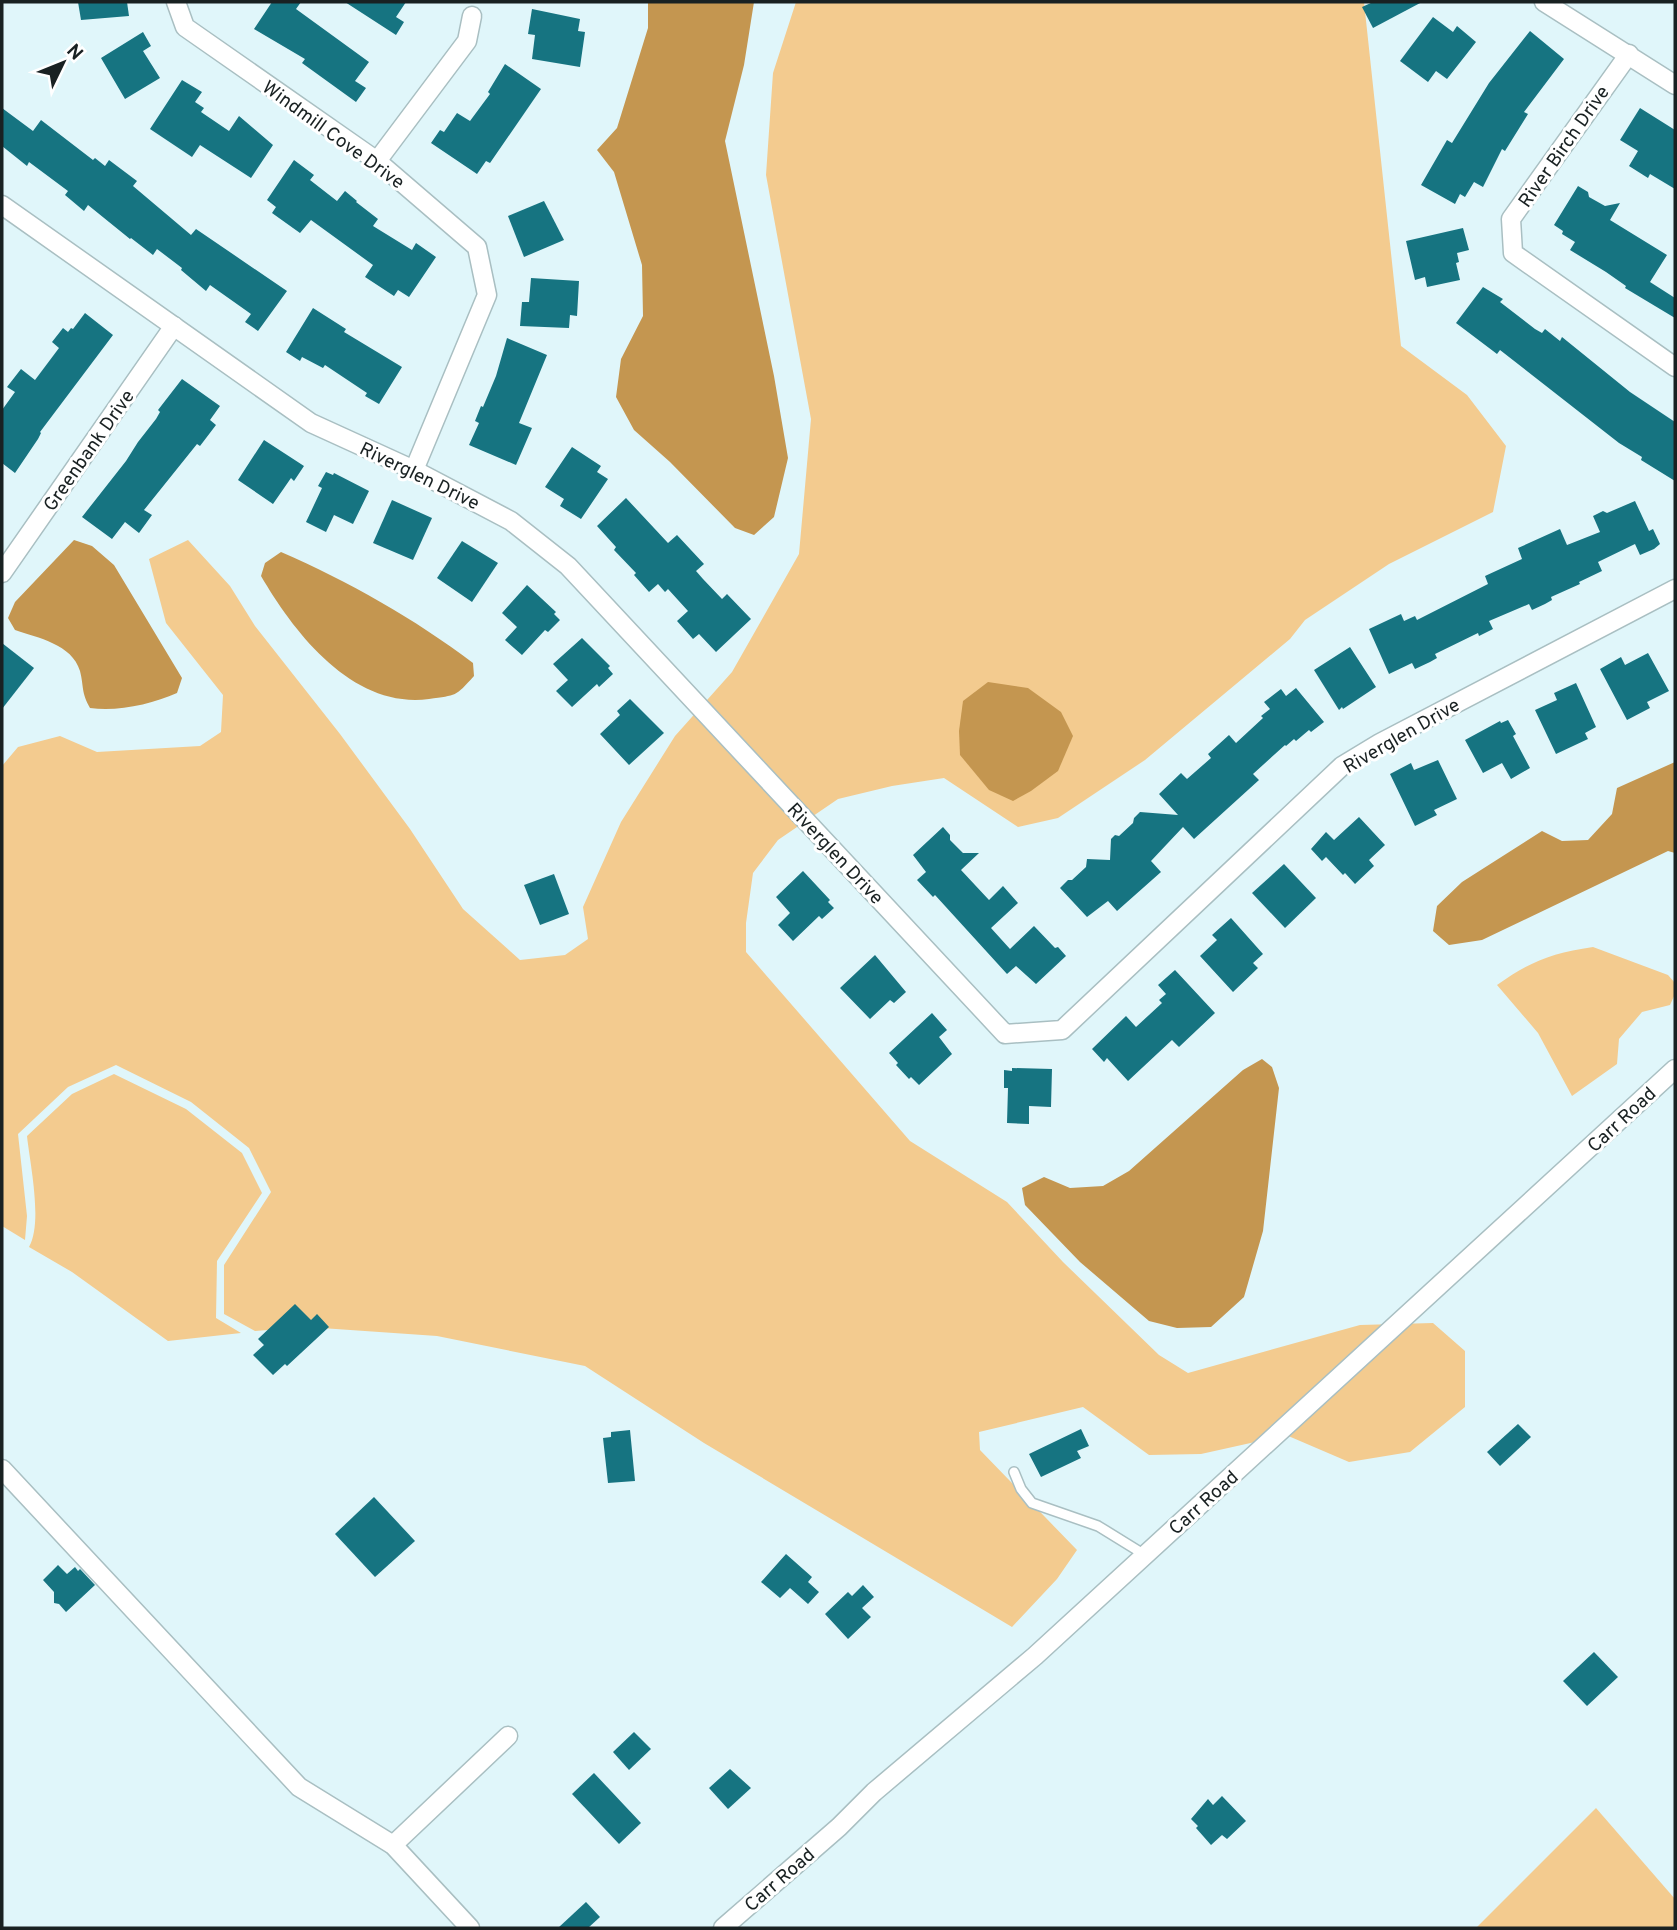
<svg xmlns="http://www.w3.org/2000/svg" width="1677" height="1930" viewBox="0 0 1677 1930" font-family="Overpass,sans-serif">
	<rect width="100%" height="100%" fill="#e0f6fa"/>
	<!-- green -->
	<g fill="#f3cb8f">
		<path d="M 796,2 L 1364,2 L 1401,346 L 1467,395 L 1506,446 L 1493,512 L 1389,564 L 1305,620 L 1290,639 L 1145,760 L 1058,818 L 1018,827 L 944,778 L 892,786 L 838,799 L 778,840 L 753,873 L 746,923 L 746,952 L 910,1141 L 1007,1202 L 1063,1262 L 1159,1355 L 1188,1373 L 1360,1325 L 1433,1323 L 1465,1351 L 1465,1407 L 1410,1452 L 1349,1462 L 1286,1435 L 1201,1454 L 1149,1455 L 1083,1407 L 979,1432 L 980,1450 L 1077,1550 L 1057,1579 L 1012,1627 L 704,1443 L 585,1366 L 437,1336 L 307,1327 L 255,1331 L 224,1314 L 224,1265 L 271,1192 L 249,1148 L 191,1102 L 116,1065 L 68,1087 L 18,1134 L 27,1216 L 25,1240 L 2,1226 L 2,766 L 18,747 L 60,736 L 97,752 L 200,746 L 221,732 L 223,695 L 166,623 L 149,559 L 188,540 L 230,586 L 255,626 L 340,734 L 410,829 L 463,909 L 520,960 L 565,955 L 588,939 L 583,907 L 621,822 L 675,736 L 732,672 L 799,554 L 811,419 L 766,175 L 773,73 Z"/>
		<path d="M 1593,947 L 1668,975 L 1675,983 L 1675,994 L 1670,1005 L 1642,1012 L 1619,1039 L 1617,1064 L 1572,1096 L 1538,1033 L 1497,985 C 1531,961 1552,953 1593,947 Z"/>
		<path d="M 114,1074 L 186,1109 L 242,1153 L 262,1193 L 217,1261 L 216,1318 L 241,1333 L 168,1341 L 72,1272 L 29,1247 C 43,1223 30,1164 27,1136 L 72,1094 Z"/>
		<path d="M 1596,1808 L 1675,1899 L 1675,1928 L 1476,1928 Z"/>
	</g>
	<!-- water -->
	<g fill="#c49650">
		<path d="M 648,2 L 754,2 L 744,65 L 725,141 L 774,376 L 788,458 L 774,517 L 754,535 L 735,528 L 670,462 L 634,430 L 616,397 L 621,359 L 643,316 L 642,265 L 614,172 L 597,150 L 617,128 L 648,28 Z"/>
		<path d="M 74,540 L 92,546 L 114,565 L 182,678 L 177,693 C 152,704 118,712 90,708 C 81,692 84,687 80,671 C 72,644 38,638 15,630 L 8,618 L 15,602 Z"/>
		<path d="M 281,552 C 348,581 415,619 473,663 L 474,676 C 455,697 457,695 429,699 C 353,709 295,634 261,576 L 265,563 Z"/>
		<path d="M 988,682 L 1028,688 L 1061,712 L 1073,736 L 1058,771 L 1031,791 L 1013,801 L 989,790 L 960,755 L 959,731 L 963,701 Z"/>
		<path d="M 1675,762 L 1675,853 L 1668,851 L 1482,940 L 1449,945 L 1433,931 L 1437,906 L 1462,882 L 1542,831 L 1562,841 L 1588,840 L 1612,814 L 1617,788 Z"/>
		<path d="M 1262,1059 L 1272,1067 L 1279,1088 L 1263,1231 L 1244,1297 L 1211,1327 L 1177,1328 L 1149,1321 L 1080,1262 L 1025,1205 L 1022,1188 L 1044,1177 L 1070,1188 L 1103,1186 L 1129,1171 L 1243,1070 Z"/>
	</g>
	<!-- building -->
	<g fill="#167481">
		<path d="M 78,2 L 127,2 L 129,16 L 81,20 Z"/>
		<path d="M 272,2 L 301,2 L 296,9 L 369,62 L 355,81 L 366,88 L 356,102 L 302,63 L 305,59 L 254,29 Z"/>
		<path d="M 345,2 L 406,2 L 396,17 L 404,22 L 396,35 Z"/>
		<path d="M 1373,2 L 1422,2 L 1373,28 L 1362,7 Z"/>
		<path d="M 532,9 L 580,19 L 578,31 L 585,32 L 580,67 L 532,59 L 535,35 L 528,34 Z"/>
		<path d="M 1433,17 L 1453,32 L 1457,26 L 1476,42 L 1447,79 L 1436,71 L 1428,82 L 1400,61 Z"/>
		<path d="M 1530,31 L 1564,59 L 1524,112 L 1528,114 L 1505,151 L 1502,149 L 1483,187 L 1474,182 L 1465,197 L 1460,194 L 1455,204 L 1421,185 L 1447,140 L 1452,143 L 1489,83 Z"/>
		<path d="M 143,32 L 151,46 L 143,51 L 160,78 L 125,99 L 101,58 Z"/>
		<path d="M 505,64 L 541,89 L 490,163 L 486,161 L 477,174 L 431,143 L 440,130 L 444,132 L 457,113 L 470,121 L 490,94 L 488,92 Z"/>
		<path d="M 182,80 L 202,92 L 195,102 L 204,108 L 201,112 L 229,131 L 239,116 L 273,145 L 251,178 L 200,145 L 192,157 L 150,129 Z"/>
		<path d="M 2,108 L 33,131 L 41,120 L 93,160 L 95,158 L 105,166 L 109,160 L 137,181 L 133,186 L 191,235 L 196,229 L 287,291 L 258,331 L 245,322 L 251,314 L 210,285 L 206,291 L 181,270 L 182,268 L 157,249 L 153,255 L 131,238 L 130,239 L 88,205 L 84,211 L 65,195 L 68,191 L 29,162 L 27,166 L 2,146 Z"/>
		<path d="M 1640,108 L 1675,130 L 1675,189 L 1650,174 L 1648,178 L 1629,166 L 1638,151 L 1620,140 Z"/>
		<path d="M 294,160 L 314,175 L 310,180 L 337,201 L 345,191 L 357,201 L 356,202 L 378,219 L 373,226 L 412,250 L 416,243 L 436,257 L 409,297 L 398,290 L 394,296 L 365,277 L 373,265 L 311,220 L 300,233 L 272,213 L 276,207 L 267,200 Z"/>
		<path d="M 1578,186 L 1588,192 L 1589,197 L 1605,206 L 1620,203 L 1610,220 L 1667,255 L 1650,282 L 1675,298 L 1675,318 L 1625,288 L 1626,286 L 1606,272 L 1570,250 L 1575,242 L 1562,234 L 1563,231 L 1554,225 Z"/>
		<path d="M 544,201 L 564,240 L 524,257 L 508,216 Z"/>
		<path d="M 1463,228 L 1469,250 L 1457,253 L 1459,262 L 1456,263 L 1460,280 L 1427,287 L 1425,277 L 1415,280 L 1406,241 Z"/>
		<path d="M 531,278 L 579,281 L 577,316 L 570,315 L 569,328 L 520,326 L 522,302 L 529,302 Z"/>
		<path d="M 1483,287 L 1503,299 L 1500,302 L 1535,329 L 1542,333 L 1545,329 L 1560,341 L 1562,337 L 1630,392 L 1675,422 L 1675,481 L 1641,460 L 1642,457 L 1619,443 L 1500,350 L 1497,354 L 1456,323 Z"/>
		<path d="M 313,308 L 346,329 L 344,332 L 402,367 L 379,404 L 365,396 L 367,393 L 325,365 L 323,368 L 302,357 L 300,361 L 286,352 Z"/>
		<path d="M 85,313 L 113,335 L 40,432 L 41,433 L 38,439 L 15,473 L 2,463 L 2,410 L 15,392 L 7,387 L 21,369 L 35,380 L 59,348 L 52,342 L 63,328 L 68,332 L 71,328 L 73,329 Z"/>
		<path d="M 507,338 L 547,355 L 519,423 L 532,428 L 516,465 L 469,445 L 479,423 L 475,421 L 481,406 L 483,407 L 496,376 Z"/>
		<path d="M 182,379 L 220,406 L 210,420 L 216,425 L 200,446 L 197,444 L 144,510 L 152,515 L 139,533 L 125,522 L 112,539 L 82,517 L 126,461 L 138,442 L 156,419 L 160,412 L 158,410 Z"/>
		<path d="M 264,440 L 304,466 L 294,481 L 291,478 L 273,504 L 238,480 Z"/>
		<path d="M 572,447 L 601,466 L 597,472 L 608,479 L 581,519 L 560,506 L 564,499 L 545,487 Z"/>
		<path d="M 326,472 L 333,475 L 334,473 L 369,491 L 353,524 L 334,515 L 326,532 L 306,522 L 322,488 L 318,486 Z"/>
		<path d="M 626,498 L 668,543 L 677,535 L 704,564 L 696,571 L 703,579 L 722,599 L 727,594 L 751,619 L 716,652 L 699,634 L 693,639 L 677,621 L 688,611 L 668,589 L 665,592 L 658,584 L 649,592 L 634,575 L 636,573 L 614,550 L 616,547 L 597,526 Z"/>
		<path d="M 392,500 L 432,518 L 413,560 L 373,543 Z"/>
		<path d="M 1635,501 L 1649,531 L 1653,529 L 1660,544 L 1654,549 L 1640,555 L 1635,544 L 1598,562 L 1602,571 L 1579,582 L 1580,584 L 1551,597 L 1552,600 L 1545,604 L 1532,610 L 1529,604 L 1489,621 L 1493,629 L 1479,636 L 1478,633 L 1435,654 L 1437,658 L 1430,662 L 1415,669 L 1412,663 L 1389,674 L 1369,629 L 1401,614 L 1404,621 L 1415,616 L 1417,620 L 1488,584 L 1485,576 L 1522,559 L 1518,548 L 1560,529 L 1567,545 L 1600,532 L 1593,516 L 1603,511 L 1607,513 Z"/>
		<path d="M 462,541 L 498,563 L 472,602 L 437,578 Z"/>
		<path d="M 527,585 L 556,612 L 554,614 L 560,620 L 548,632 L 545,630 L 522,655 L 505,640 L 517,627 L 502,613 Z"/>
		<path d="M 582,638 L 610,666 L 608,668 L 613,674 L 599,687 L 597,684 L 572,707 L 556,691 L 568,680 L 553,664 Z"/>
		<path d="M 2,643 L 34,668 L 2,709 Z"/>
		<path d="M 1350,647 L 1376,687 L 1343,709 L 1342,707 L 1339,710 L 1314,670 Z"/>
		<path d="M 1648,653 L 1669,691 L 1647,702 L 1650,708 L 1627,720 L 1600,669 L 1621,657 L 1625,665 Z"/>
		<path d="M 1576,683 L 1596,727 L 1585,733 L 1588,739 L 1556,754 L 1535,710 L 1557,700 L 1554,693 Z"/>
		<path d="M 1296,688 L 1324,722 L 1311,732 L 1309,730 L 1296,741 L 1294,739 L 1286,746 L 1285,745 L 1253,774 L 1259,780 L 1194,839 L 1183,827 L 1151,861 L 1161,872 L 1117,911 L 1108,901 L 1087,917 L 1060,888 L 1068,880 L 1072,880 L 1086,867 L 1087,859 L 1110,860 L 1111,839 L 1115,835 L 1119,836 L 1133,823 L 1134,818 L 1140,812 L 1178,815 L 1159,794 L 1181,773 L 1187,779 L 1211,758 L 1208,754 L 1229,735 L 1236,743 L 1263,718 L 1261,716 L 1270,709 L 1264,702 L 1281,689 L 1286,696 Z"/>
		<path d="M 630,699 L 664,733 L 629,765 L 600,734 L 620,715 L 617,711 Z"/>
		<path d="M 1508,720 L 1516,734 L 1513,736 L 1530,768 L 1511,779 L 1502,763 L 1483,773 L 1465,740 L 1500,721 L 1501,723 Z"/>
		<path d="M 1438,760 L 1457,799 L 1434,810 L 1437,815 L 1415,826 L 1390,774 L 1411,763 L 1414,770 Z"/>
		<path d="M 1359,817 L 1385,845 L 1369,860 L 1374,866 L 1355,884 L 1345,873 L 1343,875 L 1326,857 L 1322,861 L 1311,849 L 1326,832 L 1334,840 Z"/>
		<path d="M 943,827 L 950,835 L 950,840 L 963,853 L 979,853 L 961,870 L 989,900 L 1003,886 L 1018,903 L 991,928 L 1010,949 L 1034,926 L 1055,948 L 1058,947 L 1066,956 L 1036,984 L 1016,966 L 1007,974 L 935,895 L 933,897 L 917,880 L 926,872 L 913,855 Z"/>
		<path d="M 1284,864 L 1316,898 L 1285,928 L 1252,893 Z"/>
		<path d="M 803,871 L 830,900 L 828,902 L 834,908 L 822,919 L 819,916 L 793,941 L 778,925 L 790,913 L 776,897 Z"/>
		<path d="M 554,874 L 569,914 L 540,925 L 524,885 Z"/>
		<path d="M 1231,918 L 1263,954 L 1253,963 L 1258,968 L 1233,992 L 1200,956 L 1217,940 L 1212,935 Z"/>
		<path d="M 875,955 L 906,992 L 894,1003 L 890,1000 L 870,1019 L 840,988 Z"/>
		<path d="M 1175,970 L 1215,1013 L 1179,1047 L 1172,1040 L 1128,1081 L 1107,1058 L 1104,1062 L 1092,1049 L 1126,1016 L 1136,1027 L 1162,1003 L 1159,1000 L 1166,994 L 1158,985 Z"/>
		<path d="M 932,1013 L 947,1030 L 939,1037 L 952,1054 L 919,1085 L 911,1077 L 909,1079 L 896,1065 L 898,1063 L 889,1053 Z"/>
		<path d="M 1012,1068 L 1052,1069 L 1051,1107 L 1029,1106 L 1029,1124 L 1007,1123 L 1008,1088 L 1004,1088 L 1004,1070 L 1012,1071 Z"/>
		<path d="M 295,1304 L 311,1320 L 317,1314 L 329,1327 L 287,1366 L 285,1364 L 273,1375 L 253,1355 L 264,1345 L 258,1339 Z"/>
		<path d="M 1518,1424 L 1531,1437 L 1500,1466 L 1487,1452 Z"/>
		<path d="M 1081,1429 L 1089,1446 L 1077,1451 L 1081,1458 L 1041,1477 L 1029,1454 Z"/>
		<path d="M 630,1430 L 635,1481 L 608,1483 L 603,1438 L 611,1437 L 611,1432 Z"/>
		<path d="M 374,1497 L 415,1541 L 375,1577 L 335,1534 Z"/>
		<path d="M 786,1554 L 812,1577 L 808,1582 L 819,1592 L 808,1604 L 790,1588 L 780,1598 L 761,1582 Z"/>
		<path d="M 58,1565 L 67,1574 L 75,1567 L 78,1571 L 80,1569 L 95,1585 L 66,1612 L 59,1604 L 54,1603 L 54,1592 L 43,1580 Z"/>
		<path d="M 863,1585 L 874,1597 L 862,1608 L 871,1617 L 848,1639 L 825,1614 L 848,1592 L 852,1596 Z"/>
		<path d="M 1594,1652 L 1618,1677 L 1587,1706 L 1563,1681 Z"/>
		<path d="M 634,1732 L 651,1749 L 629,1770 L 613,1752 Z"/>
		<path d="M 730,1769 L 751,1788 L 728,1809 L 709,1788 Z"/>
		<path d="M 594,1773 L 641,1823 L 619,1844 L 572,1794 Z"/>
		<path d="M 1222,1796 L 1246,1821 L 1227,1839 L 1222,1835 L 1211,1845 L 1196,1828 L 1198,1826 L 1191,1819 L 1208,1799 L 1213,1805 Z"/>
		<path d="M 586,1902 L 600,1917 L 588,1928 L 558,1928 Z"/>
	</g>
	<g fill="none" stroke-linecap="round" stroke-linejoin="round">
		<!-- service casing -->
		<g stroke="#a9bfc2" stroke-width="12">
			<path id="service" d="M 1014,1472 L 1021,1489 L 1032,1503 L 1098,1526 L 1145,1555"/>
		</g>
		<!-- minor casing -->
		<g stroke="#a9bfc2" stroke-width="21">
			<g id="minor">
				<path d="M 176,2 L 185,27 L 377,161 L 477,247 L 487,295 L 414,470"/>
				<path d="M 1544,2 L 1675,85"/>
				<path d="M 1629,54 L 1511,219 L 1513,253 L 1675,367"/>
				<path d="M 377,161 L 467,41 L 472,16"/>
				<path d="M 2,205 L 311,423 L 414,470 L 511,521 L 568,566 L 1005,1034 L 1062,1030 L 1342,766 L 1380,743 L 1675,589"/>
				<path d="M 2,573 L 174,326"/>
				<path d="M 2,1469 L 299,1787 L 393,1845 L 470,1928"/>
				<path d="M 393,1845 L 508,1736"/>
				<path d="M 723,1928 L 839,1827 L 874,1792 L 1035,1656 L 1675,1069"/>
			</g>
		</g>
		<!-- service -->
		<use href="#service" stroke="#fff" stroke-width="9"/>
		<!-- minor -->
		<use href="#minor" stroke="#fff" stroke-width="18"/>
	</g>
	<g text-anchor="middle" stroke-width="6" stroke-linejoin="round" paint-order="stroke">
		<!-- street labels -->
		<g font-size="19" fill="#192122" stroke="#fff">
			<text transform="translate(334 134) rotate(36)" y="7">Windmill Cove Drive</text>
			<text transform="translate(1563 146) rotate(-55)" y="7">River Birch Drive</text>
			<text transform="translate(88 450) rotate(-55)" y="7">Greenbank Drive</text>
			<text transform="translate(420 475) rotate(26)" y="7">Riverglen Drive</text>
			<text transform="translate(1401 735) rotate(-30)" y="7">Riverglen Drive</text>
			<text transform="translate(836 853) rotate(47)" y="7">Riverglen Drive</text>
			<text transform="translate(1621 1119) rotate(-43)" y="7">Carr Road</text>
			<text transform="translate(1203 1502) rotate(-42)" y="7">Carr Road</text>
			<text transform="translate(779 1879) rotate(-41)" y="7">Carr Road</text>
		</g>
	</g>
	<!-- border -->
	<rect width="1677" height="1930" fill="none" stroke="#192122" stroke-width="7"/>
	<!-- north arrow -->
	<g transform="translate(63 63) rotate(47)" stroke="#ffffff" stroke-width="5" paint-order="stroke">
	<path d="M0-5L12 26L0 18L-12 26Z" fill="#192122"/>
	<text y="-10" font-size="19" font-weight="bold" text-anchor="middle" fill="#192122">N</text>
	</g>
</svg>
